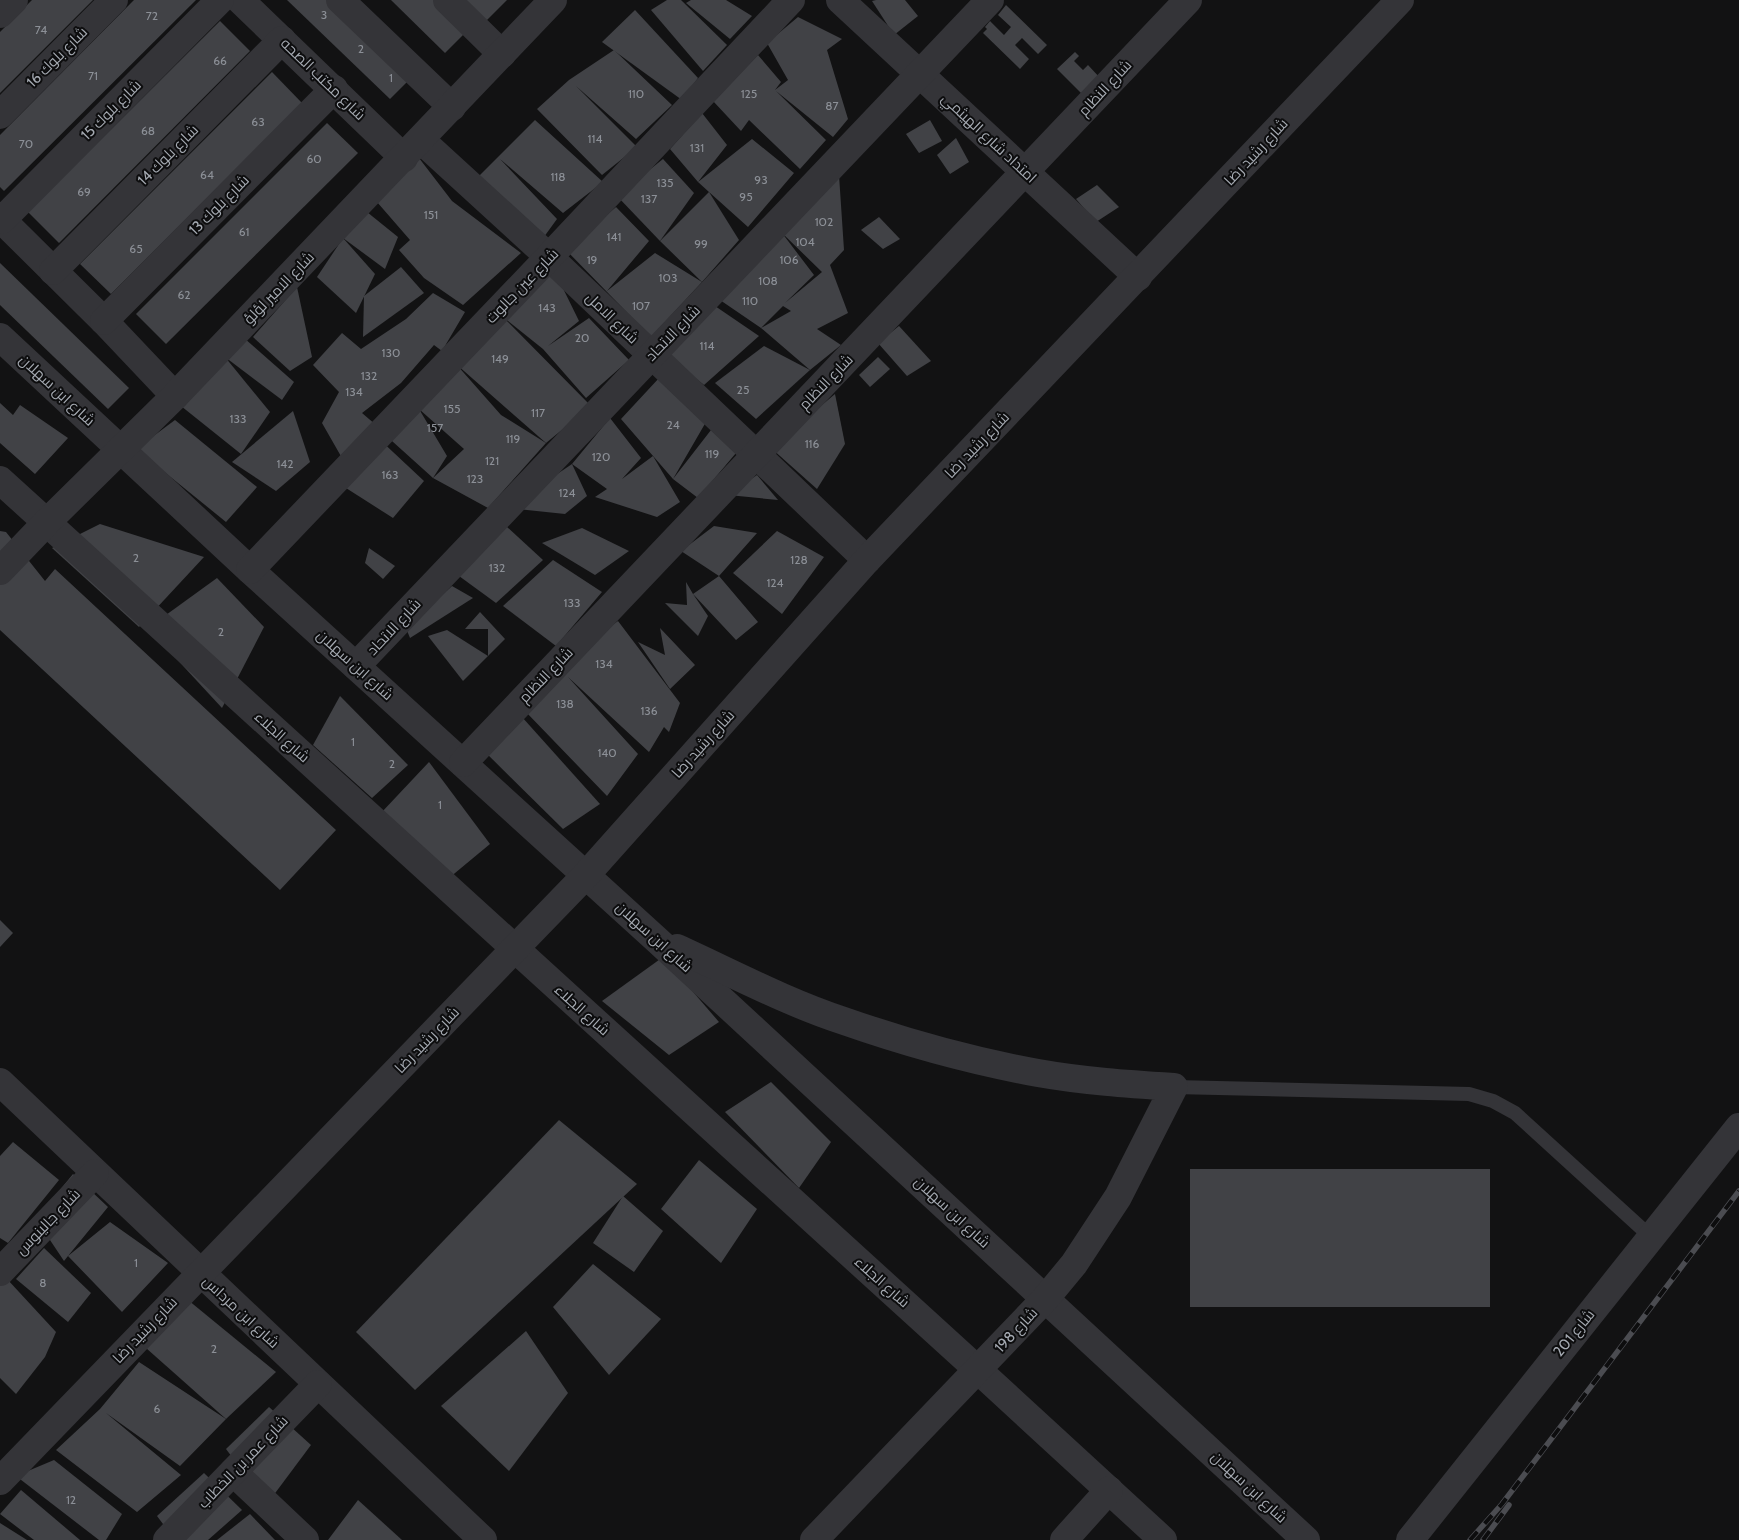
<svg xmlns="http://www.w3.org/2000/svg" width="1739" height="1540" viewBox="0 0 1739 1540" font-family="Cabin,Cairo,sans-serif">
	<rect width="100%" height="100%" fill="#121213"/>
	<!-- building -->
	<g fill="#414246" fill-rule="evenodd">
		<path d="M 32,0 L 93,0 L 0,93 L 0,32 Z"/>
		<path d="M 134,0 L 196,0 L 4,191 L 0,187 L 0,135 Z"/>
		<path d="M 287,0 L 330,0 L 411,78 L 390,99 Z"/>
		<path d="M 391,0 L 434,0 L 467,31 L 445,53 Z"/>
		<path d="M 464,0 L 507,0 L 486,21 Z"/>
		<path d="M 667,0 L 681,0 L 727,45 L 703,71 L 651,10 Z"/>
		<path d="M 691,0 L 726,0 L 752,16 L 730,39 L 686,3 Z"/>
		<path d="M 876,0 L 905,0 L 918,16 L 894,35 L 872,1 Z"/>
		<path d="M 1006,5 L 1047,45 L 1038,54 L 1022,38 L 1015,45 L 1029,59 L 1020,69 L 983,33 L 987,29 L 985,27 L 990,21 L 1004,35 L 1011,27 L 998,15 Z"/>
		<path d="M 635,10 L 698,78 L 682,100 L 602,42 Z"/>
		<path d="M 798,17 L 842,39 L 827,50 L 848,119 L 833,137 L 776,91 L 826,140 L 800,169 L 749,120 L 741,131 L 713,101 L 758,55 L 781,82 L 775,90 L 788,80 L 767,43 Z"/>
		<path d="M 220,21 L 250,51 L 59,243 L 28,212 Z"/>
		<path d="M 614,50 L 672,105 L 636,139 L 576,86 L 637,147 L 602,175 L 537,109 L 569,80 Z"/>
		<path d="M 1075,52 L 1079,56 L 1074,61 L 1083,70 L 1088,65 L 1101,79 L 1083,95 L 1057,69 Z"/>
		<path d="M 272,72 L 302,103 L 111,294 L 80,264 Z"/>
		<path d="M 702,113 L 727,145 L 698,182 L 752,139 L 794,173 L 748,227 L 709,192 L 739,240 L 702,282 L 660,241 L 709,192 L 698,182 L 670,149 Z"/>
		<path d="M 535,120 L 603,182 L 563,213 L 500,159 L 557,219 L 541,241 L 479,176 Z"/>
		<path d="M 930,120 L 942,141 L 919,153 L 906,134 Z"/>
		<path d="M 327,123 L 358,153 L 166,344 L 136,314 Z"/>
		<path d="M 956,138 L 969,162 L 950,174 L 937,155 Z"/>
		<path d="M 419,158 L 452,201 L 521,253 L 463,305 L 424,278 L 399,250 L 410,240 L 377,202 Z"/>
		<path d="M 663,159 L 694,193 L 660,241 L 617,196 Z"/>
		<path d="M 839,175 L 844,250 L 830,265 L 848,313 L 817,329 L 841,345 L 810,370 L 761,328 L 791,311 L 783,306 L 761,328 L 720,300 L 782,233 ZM 782,233 L 822,272 L 785,303 L 814,275 Z"/>
		<path d="M 1097,185 L 1119,207 L 1096,222 L 1076,199 Z"/>
		<path d="M 616,207 L 649,241 L 607,291 L 655,253 L 702,282 L 651,337 L 566,250 Z"/>
		<path d="M 367,212 L 398,237 L 385,269 L 343,238 Z"/>
		<path d="M 879,217 L 900,239 L 883,249 L 861,230 Z"/>
		<path d="M 343,238 L 375,274 L 356,313 L 317,277 Z"/>
		<path d="M 0,263 L 129,388 L 108,409 L 0,305 Z"/>
		<path d="M 401,267 L 424,293 L 363,337 L 364,296 Z"/>
		<path d="M 555,272 L 579,321 L 548,346 L 589,318 L 629,360 L 586,398 L 543,349 L 503,317 L 591,406 L 546,443 L 456,364 L 497,312 Z"/>
		<path d="M 297,287 L 312,357 L 290,371 L 253,337 Z"/>
		<path d="M 433,293 L 465,312 L 442,351 L 434,345 L 401,383 L 362,413 L 376,425 L 342,458 L 322,423 L 339,392 L 313,365 L 342,333 L 361,349 L 406,319 Z"/>
		<path d="M 715,306 L 759,336 L 704,385 L 666,355 Z"/>
		<path d="M 899,326 L 931,361 L 907,376 L 878,343 Z"/>
		<path d="M 244,338 L 294,382 L 282,400 L 225,357 Z"/>
		<path d="M 764,346 L 810,370 L 756,419 L 715,383 Z"/>
		<path d="M 225,357 L 270,412 L 241,454 L 181,406 Z"/>
		<path d="M 878,357 L 890,369 L 870,387 L 859,375 Z"/>
		<path d="M 456,364 L 501,415 L 546,443 L 488,508 L 433,478 L 382,432 ZM 419,409 L 464,449 L 433,478 L 447,456 Z"/>
		<path d="M 660,377 L 706,422 L 673,479 L 711,430 L 736,453 L 698,498 L 673,479 L 621,419 Z"/>
		<path d="M 835,394 L 845,444 L 817,489 L 771,448 Z"/>
		<path d="M 0,403 L 13,415 L 20,405 L 68,438 L 35,474 L 0,443 Z"/>
		<path d="M 293,411 L 310,462 L 276,491 L 232,462 Z"/>
		<path d="M 610,418 L 641,458 L 622,479 L 653,456 L 680,502 L 657,517 L 595,497 L 607,489 L 572,464 Z"/>
		<path d="M 175,420 L 257,487 L 226,522 L 136,449 Z"/>
		<path d="M 377,437 L 424,481 L 393,518 L 346,488 Z"/>
		<path d="M 572,464 L 587,496 L 565,514 L 507,508 Z"/>
		<path d="M 757,475 L 778,500 L 728,495 Z"/>
		<path d="M 100,524 L 204,557 L 139,627 L 52,548 Z"/>
		<path d="M 506,526 L 543,560 L 496,603 L 459,576 Z"/>
		<path d="M 714,526 L 757,533 L 719,576 L 758,622 L 736,640 L 693,594 L 708,616 L 698,636 L 665,603 L 687,605 L 686,582 L 693,594 L 719,576 L 681,551 Z"/>
		<path d="M 582,528 L 629,551 L 595,575 L 542,543 Z"/>
		<path d="M 0,531 L 6,532 L 45,581 L 55,569 L 336,830 L 280,890 L 0,630 Z"/>
		<path d="M 777,531 L 824,557 L 782,614 L 733,573 Z"/>
		<path d="M 369,548 L 395,566 L 383,579 L 365,563 Z"/>
		<path d="M 553,560 L 602,592 L 556,646 L 503,606 Z"/>
		<path d="M 217,578 L 264,627 L 222,708 L 148,628 Z"/>
		<path d="M 452,586 L 473,598 L 410,638 L 406,628 Z"/>
		<path d="M 480,612 L 505,639 L 488,656 L 488,629 L 465,629 Z"/>
		<path d="M 618,621 L 680,703 L 669,732 L 664,727 L 649,752 L 568,677 L 638,754 L 607,796 L 525,711 L 582,647 Z"/>
		<path d="M 660,628 L 695,665 L 670,689 L 638,642 L 665,655 Z"/>
		<path d="M 447,630 L 488,656 L 463,681 L 428,636 Z"/>
		<path d="M 340,696 L 408,765 L 372,798 L 313,745 Z"/>
		<path d="M 522,717 L 600,804 L 563,829 L 479,746 Z"/>
		<path d="M 429,762 L 490,844 L 443,883 L 381,813 Z"/>
		<path d="M 0,920 L 13,933 L 0,947 Z"/>
		<path d="M 663,957 L 719,1022 L 669,1055 L 602,1001 Z"/>
		<path d="M 771,1082 L 831,1142 L 799,1188 L 725,1112 Z"/>
		<path d="M 559,1120 L 637,1184 L 415,1390 L 356,1332 Z"/>
		<path d="M 13,1142 L 59,1180 L 8,1243 L 0,1238 L 0,1156 Z"/>
		<path d="M 699,1160 L 757,1209 L 721,1263 L 661,1209 Z"/>
		<rect x="1190" y="1169" width="300" height="138"/>
		<path d="M 73,1174 L 108,1207 L 68,1256 L 110,1222 L 168,1263 L 122,1312 L 68,1256 L 64,1261 L 36,1219 Z"/>
		<path d="M 623,1196 L 663,1231 L 634,1272 L 593,1243 Z"/>
		<path d="M 44,1248 L 91,1293 L 68,1322 L 16,1279 Z"/>
		<path d="M 593,1264 L 661,1319 L 609,1375 L 553,1307 Z"/>
		<path d="M 7,1279 L 56,1332 L 45,1357 L 16,1394 L 0,1378 L 0,1286 Z"/>
		<path d="M 188,1300 L 276,1372 L 226,1419 L 146,1348 Z"/>
		<path d="M 526,1331 L 568,1393 L 509,1471 L 441,1406 Z"/>
		<path d="M 139,1362 L 226,1419 L 180,1466 L 106,1413 L 181,1475 L 137,1512 L 56,1450 L 100,1409 Z"/>
		<path d="M 269,1407 L 311,1445 L 267,1504 L 226,1449 Z"/>
		<path d="M 54,1460 L 122,1514 L 106,1540 L 99,1540 L 16,1476 Z"/>
		<path d="M 204,1473 L 242,1510 L 208,1540 L 175,1540 L 157,1516 Z"/>
		<path d="M 21,1490 L 80,1540 L 34,1540 L 0,1514 Z"/>
		<path d="M 358,1500 L 402,1540 L 328,1540 Z"/>
		<path d="M 250,1514 L 275,1540 L 217,1540 Z"/>
		<path d="M 0,1523 L 27,1540 L 0,1540 Z"/>
	</g>
	<g fill="none" stroke-linecap="round" stroke-linejoin="round">
		<!-- lane -->
		<path stroke="#343438" stroke-width="14" d="M 1174,1087 L 1469,1094 L 1493,1101 L 1515,1113 L 1651,1237"/>
		<!-- street -->
		<g stroke="#343438" stroke-width="28">
			<path d="M 240,0 L 404,158"/>
			<path d="M 340,0 L 452,107"/>
			<path d="M 447,0 L 502,54"/>
			<path d="M 840,0 L 1138,277"/>
			<path d="M 0,14 L 14,0"/>
			<path d="M 0,115 L 114,0"/>
			<path d="M 421,140 L 549,257 L 867,560"/>
			<path d="M 0,218 L 104,321 L 175,396"/>
			<path d="M 2,220 L 220,0"/>
			<path d="M 53,271 L 282,40"/>
			<path d="M 104,321 L 334,89"/>
			<path d="M 0,337 L 250,570 L 657,940 L 1306,1540"/>
			<path d="M 0,480 L 978,1370 L 1163,1540"/>
			<path d="M 250,570 L 549,257 L 791,0"/>
			<path d="M 0,571 L 46,523 L 175,396 L 553,0"/>
			<path d="M 356,666 L 990,0"/>
			<path d="M 463,763 L 1188,0"/>
			<path d="M 677,948 C 732,973 786,1002 844,1021 C 907,1043 972,1061 1038,1073 C 1083,1081 1128,1084 1174,1087 L 1118,1197 L 1074,1264 L 1045,1299 L 814,1540"/>
			<path d="M 0,1082 L 483,1540"/>
			<path d="M 0,1272 L 95,1173"/>
			<path d="M 233,1472 L 305,1540"/>
			<path d="M 0,1481 L 586,875 L 867,560 L 1400,0"/>
			<path d="M 167,1540 L 318,1384"/>
			<path d="M 1064,1540 L 1109,1490"/>
			<path d="M 1410,1540 L 1739,1127"/>
		</g>
		<!-- rail casing -->
		<g stroke="#4b4c51" stroke-width="5.5">
			<g id="rail">
				<path d="M 1470,1540 L 1502,1504 L 1739,1191"/>
				<path d="M 1483,1540 L 1509,1505"/>
			</g>
		</g>
		<!-- rail -->
		<use href="#rail" stroke="#0d0d0e" stroke-width="4" stroke-dasharray="11" stroke-linecap="butt"/>
	</g>
	<g text-anchor="middle" stroke-width="4" stroke-linejoin="round" paint-order="stroke">
		<!-- number labels -->
		<g font-size="12" fill="#8c9097">
			<text x="324" y="19">3</text>
			<text x="152" y="20">72</text>
			<text x="41" y="34">74</text>
			<text x="361" y="53">2</text>
			<text x="220" y="65">66</text>
			<text x="93" y="80">71</text>
			<text x="391" y="82">1</text>
			<text x="636" y="98">110</text>
			<text x="749" y="98">125</text>
			<text x="832" y="110">87</text>
			<text x="258" y="126">63</text>
			<text x="148" y="135">68</text>
			<text x="595" y="143">114</text>
			<text x="26" y="148">70</text>
			<text x="697" y="152">131</text>
			<text x="314" y="163">60</text>
			<text x="207" y="179">64</text>
			<text x="558" y="181">118</text>
			<text x="761" y="184">93</text>
			<text x="665" y="187">135</text>
			<text x="84" y="196">69</text>
			<text x="746" y="201">95</text>
			<text x="649" y="203">137</text>
			<text x="431" y="219">151</text>
			<text x="824" y="226">102</text>
			<text x="244" y="236">61</text>
			<text x="614" y="241">141</text>
			<text x="805" y="246">104</text>
			<text x="701" y="248">99</text>
			<text x="136" y="253">65</text>
			<text x="592" y="264">19</text>
			<text x="789" y="264">106</text>
			<text x="668" y="282">103</text>
			<text x="768" y="285">108</text>
			<text x="184" y="299">62</text>
			<text x="750" y="305">110</text>
			<text x="641" y="310">107</text>
			<text x="547" y="312">143</text>
			<text x="582" y="342">20</text>
			<text x="707" y="350">114</text>
			<text x="391" y="357">130</text>
			<text x="500" y="363">149</text>
			<text x="369" y="380">132</text>
			<text x="743" y="394">25</text>
			<text x="354" y="396">134</text>
			<text x="452" y="413">155</text>
			<text x="538" y="417">117</text>
			<text x="238" y="423">133</text>
			<text x="673" y="429">24</text>
			<text x="435" y="432">157</text>
			<text x="513" y="443">119</text>
			<text x="812" y="448">116</text>
			<text x="712" y="458">119</text>
			<text x="601" y="461">120</text>
			<text x="492" y="465">121</text>
			<text x="285" y="468">142</text>
			<text x="390" y="479">163</text>
			<text x="475" y="483">123</text>
			<text x="567" y="497">124</text>
			<text x="136" y="562">2</text>
			<text x="799" y="564">128</text>
			<text x="497" y="572">132</text>
			<text x="775" y="587">124</text>
			<text x="572" y="607">133</text>
			<text x="221" y="636">2</text>
			<text x="604" y="668">134</text>
			<text x="565" y="708">138</text>
			<text x="649" y="715">136</text>
			<text x="353" y="746">1</text>
			<text x="607" y="757">140</text>
			<text x="392" y="768">2</text>
			<text x="440" y="809">1</text>
			<text x="136" y="1267">1</text>
			<text x="43" y="1287">8</text>
			<text x="214" y="1353">2</text>
			<text x="157" y="1413">6</text>
			<text x="71" y="1504">12</text>
		</g>
		<!-- street labels -->
		<g font-size="15" fill="#a5aab2" stroke="#0d0d0e">
			<text transform="translate(57 57) rotate(-45)" y="5">شارع بلوك 16</text>
			<text transform="translate(323 79) rotate(44)" y="5">شارع مكتب الصحه</text>
			<text transform="translate(1105 88) rotate(-47)" y="5">شارع النظام</text>
			<text transform="translate(111 110) rotate(-45)" y="5">شارع بلوك 15</text>
			<text transform="translate(989 138) rotate(43)" y="5">امتداد شارع الهيثمي</text>
			<text transform="translate(1256 152) rotate(-47)" y="5">شارع رشيد رضا</text>
			<text transform="translate(168 155) rotate(-45)" y="5">شارع بلوك 14</text>
			<text transform="translate(219 205) rotate(-45)" y="5">شارع بلوك 13</text>
			<text transform="translate(522 286) rotate(-46)" y="5">شارع عين جالوت</text>
			<text transform="translate(279 288) rotate(-46)" y="5">شارع الامير لؤلؤ</text>
			<text transform="translate(612 318) rotate(44)" y="5">شارع الامل</text>
			<text transform="translate(673 333) rotate(-46)" y="5">شارع الاتحاد</text>
			<text transform="translate(826 382) rotate(-46)" y="5">شارع النظام</text>
			<text transform="translate(57 390) rotate(43)" y="5">شارع ابن سهلان</text>
			<text transform="translate(977 445) rotate(-46)" y="5">شارع رشيد رضا</text>
			<text transform="translate(394 627) rotate(-47)" y="5">شارع الاتحاد</text>
			<text transform="translate(355 665) rotate(42)" y="5">شارع ابن سهلان</text>
			<text transform="translate(546 675) rotate(-46)" y="5">شارع النظام</text>
			<text transform="translate(282 737) rotate(42)" y="5">شارع الجلاء</text>
			<text transform="translate(703 744) rotate(-48)" y="5">شارع رشيد رضا</text>
			<text transform="translate(654 937) rotate(42)" y="5">شارع ابن سهلان</text>
			<text transform="translate(582 1010) rotate(42)" y="5">شارع الجلاء</text>
			<text transform="translate(427 1040) rotate(-46)" y="5">شارع رشيد رضا</text>
			<text transform="translate(952 1212) rotate(43)" y="5">شارع ابن سهلان</text>
			<text transform="translate(48 1222) rotate(-46)" y="5">شارع جالينوس</text>
			<text transform="translate(882 1282) rotate(42)" y="5">شارع الجلاء</text>
			<text transform="translate(241 1312) rotate(43)" y="5">شارع ابن مرداس</text>
			<text transform="translate(145 1330) rotate(-46)" y="5">شارع رشيد رضا</text>
			<text transform="translate(1016 1330) rotate(-47)" y="5">شارع 198</text>
			<text transform="translate(1574 1333) rotate(-51)" y="5">شارع 201</text>
			<text transform="translate(243 1462) rotate(-46)" y="5">شارع عمر بن الخطاب</text>
			<text transform="translate(1249 1487) rotate(43)" y="5">شارع ابن سهلان</text>
		</g>
	</g>
</svg>
